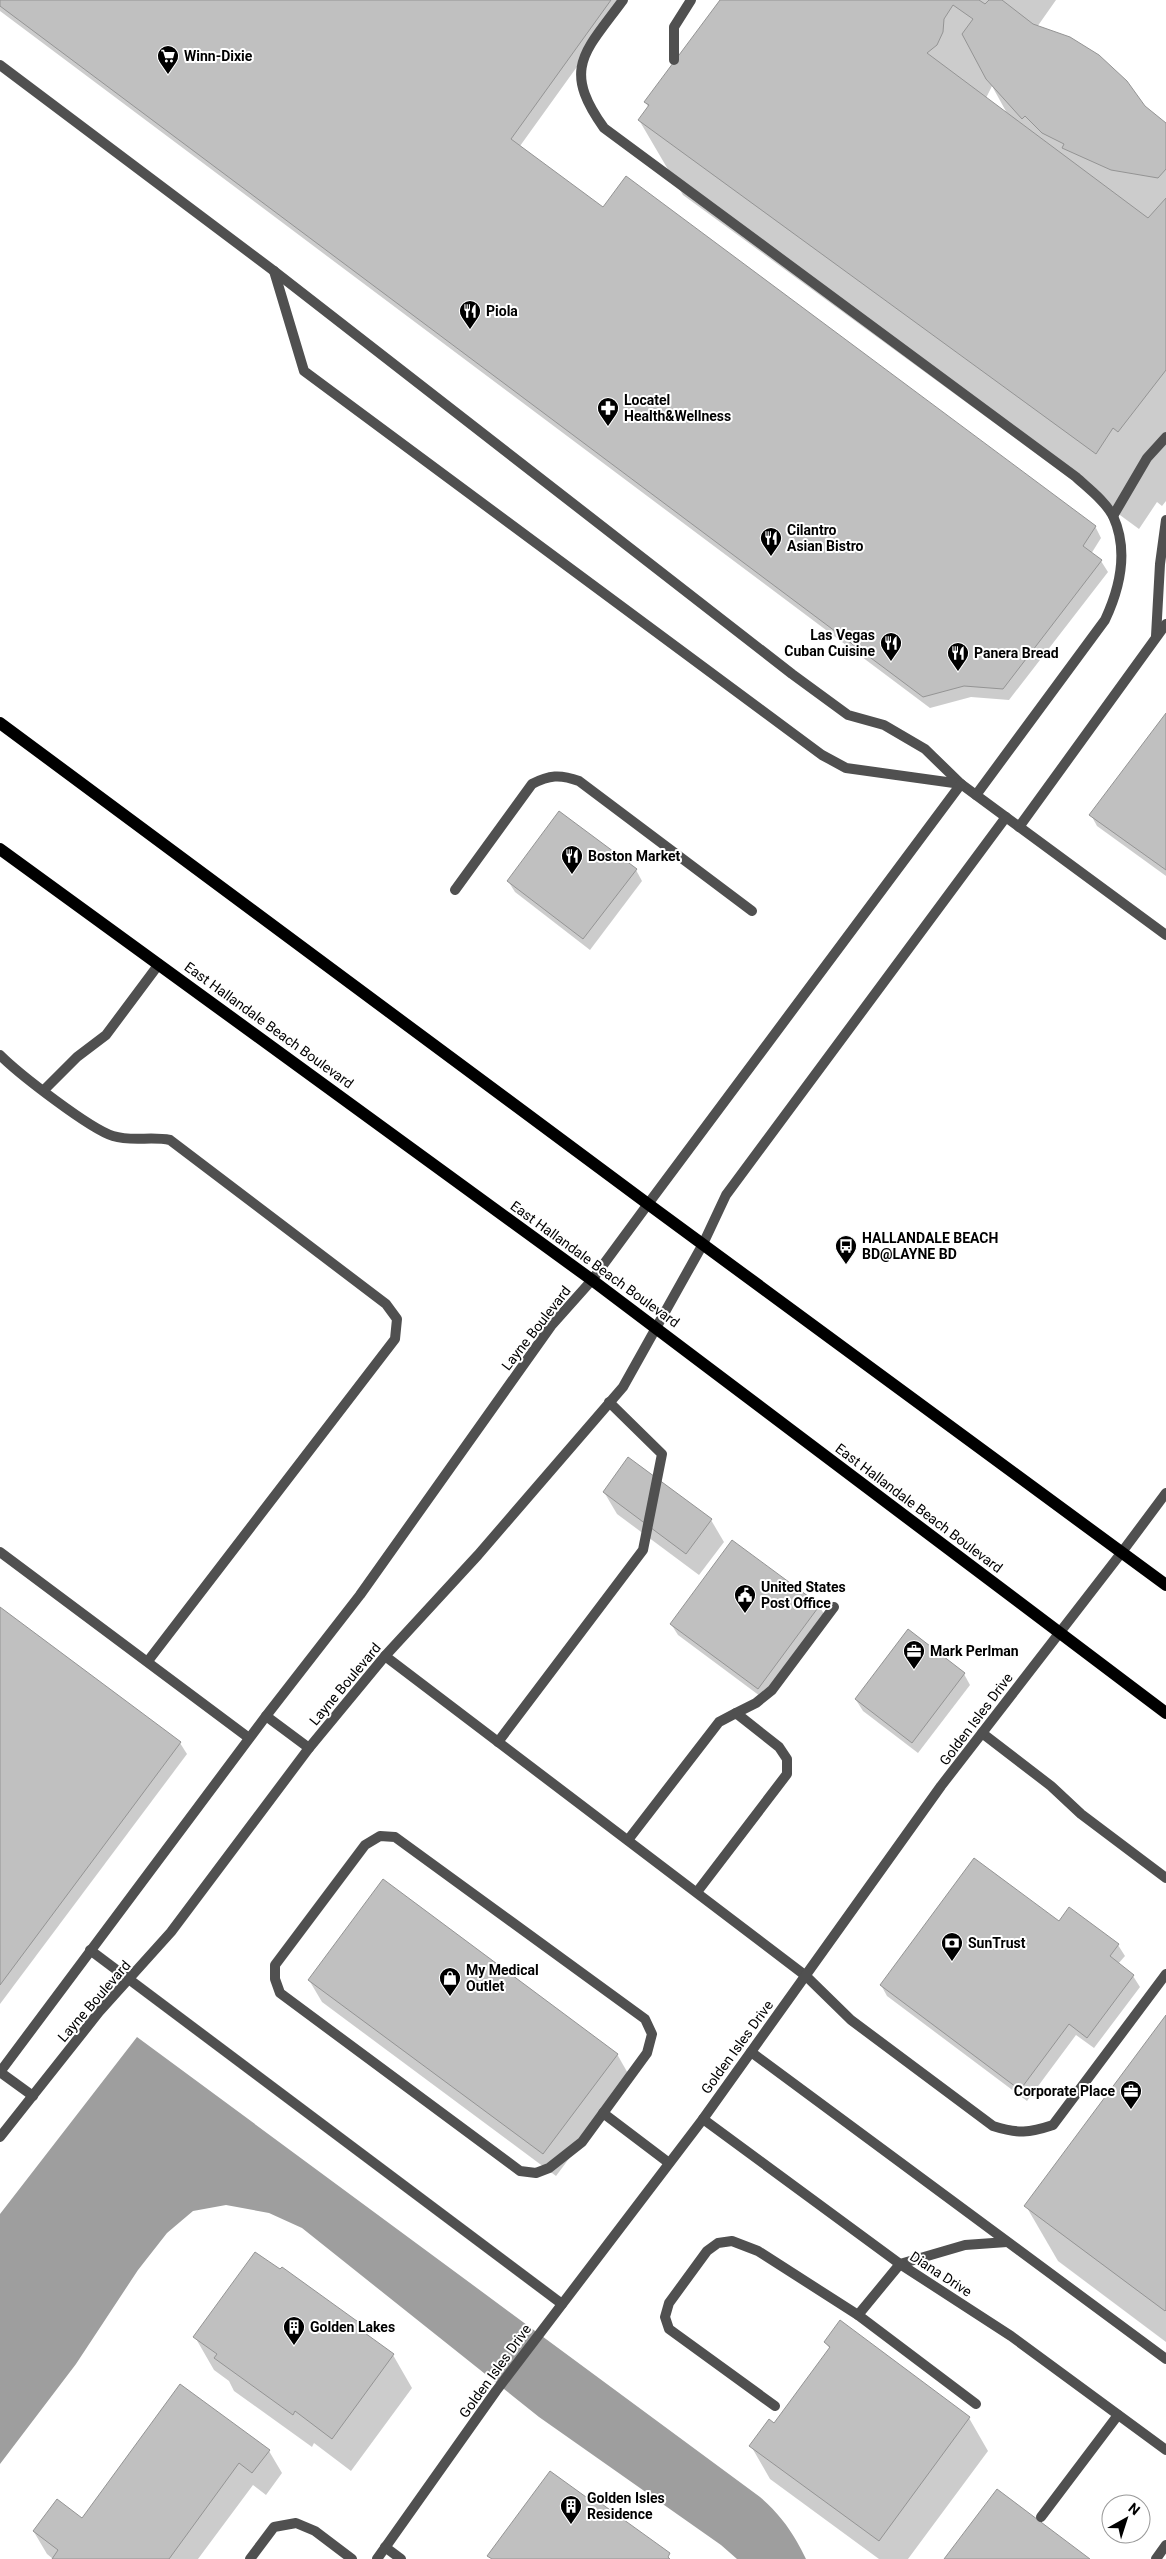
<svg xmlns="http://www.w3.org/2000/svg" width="1166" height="2559" viewBox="0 0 1166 2559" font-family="Roboto,sans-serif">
	<rect width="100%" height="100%" fill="#fff"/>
	<!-- water -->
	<path fill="#9e9e9e" d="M 137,2037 L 760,2497 C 781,2515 794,2534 806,2559 L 737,2559 L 721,2545 L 539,2417 L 302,2228 L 269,2213 L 226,2205 L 193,2211 L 167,2233 L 138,2270 L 76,2364 L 0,2464 L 0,2214 Z"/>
	<!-- shadow -->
	<g fill="#0003" fill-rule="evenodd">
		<path d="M 0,0 L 625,0 L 520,146 L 603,209 L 1095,526 L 1101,538 L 1091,554 L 1101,561 L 1108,572 L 1009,700 L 971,697 L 930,708 L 0,11 Z"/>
		<path d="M 721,0 L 1056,0 L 1037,27 L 1166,124 L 1166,501 L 1162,506 L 1157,502 L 1139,529 L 683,195 L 639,120 L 649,108 L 645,102 ZM 992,86 L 1008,115 L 986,98 Z"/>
		<path d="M 1166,715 L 1166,876 L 1097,826 L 1091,815 Z"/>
		<path d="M 636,870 L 642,881 L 590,950 L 515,892 L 508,881 Z"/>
		<path d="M 604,1492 L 711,1520 L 724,1542 L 699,1575 L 617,1514 Z"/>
		<path d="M 733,1542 L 819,1606 L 826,1617 L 764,1699 L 678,1635 L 671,1624 Z"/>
		<path d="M 0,1608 L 180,1743 L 187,1754 L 0,2004 Z"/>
		<path d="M 964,1674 L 970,1685 L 918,1753 L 863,1711 L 856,1700 Z"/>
		<path d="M 1059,1922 L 1118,1945 L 1125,1956 L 1118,1964 L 1133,1976 L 1140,1987 L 1094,2048 L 1076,2035 L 1027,2101 L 887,1996 L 881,1985 Z"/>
		<path d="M 309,1980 L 617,2054 L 630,2077 L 556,2176 L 322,2002 Z"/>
		<path d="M 1166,2017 L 1166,2342 L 1058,2261 L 1026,2206 Z"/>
		<path d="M 360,2325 L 366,2335 L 393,2355 L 412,2388 L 351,2471 L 314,2443 L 312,2447 L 234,2391 L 229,2381 L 214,2370 L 195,2337 Z"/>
		<path d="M 825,2342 L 969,2418 L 988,2451 L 908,2559 L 879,2559 L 770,2479 L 751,2446 L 774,2425 L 830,2349 Z"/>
		<path d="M 269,2451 L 282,2473 L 266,2495 L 253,2485 L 198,2559 L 53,2559 L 47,2554 L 34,2532 L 82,2520 Z"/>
	</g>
	<!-- building -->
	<g fill="#c0c0c0" stroke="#949494">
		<path d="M 0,0 L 611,0 L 511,139 L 603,207 L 626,176 L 1096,526 L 1083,546 L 1102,560 L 1003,689 L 964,686 L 923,697 L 0,6 Z"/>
		<path d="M 720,0 L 979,0 L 985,4 L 989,0 L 1002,0 L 1033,24 L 1070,37 L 1099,55 L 1127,81 L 1145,106 L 1166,123 L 1166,169 L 1158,178 L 1111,170 L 1062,148 L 1064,144 L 1042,133 L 1025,116 L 1022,119 L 986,79 L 962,34 L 973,19 L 953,5 L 944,19 L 943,32 L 937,45 L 927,53 L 1148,218 L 1166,198 L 1166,370 L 1118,432 L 1113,428 L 1096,454 L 638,120 L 649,105 L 644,102 Z"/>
		<path d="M 1166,713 L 1166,870 L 1089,815 Z"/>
		<path d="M 559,811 L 637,869 L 583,939 L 507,881 Z"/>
		<path d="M 628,1457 L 712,1519 L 686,1554 L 603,1492 Z"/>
		<path d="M 732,1540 L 820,1605 L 758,1689 L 670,1624 Z"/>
		<path d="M 0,1607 L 181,1742 L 0,1985 Z"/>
		<path d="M 908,1629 L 965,1673 L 912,1743 L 855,1699 Z"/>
		<path d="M 974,1858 L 1059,1921 L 1069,1907 L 1119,1944 L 1110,1956 L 1134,1975 L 1087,2038 L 1069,2024 L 1020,2090 L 880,1985 Z"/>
		<path d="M 383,1879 L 618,2054 L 543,2154 L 308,1980 Z"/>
		<path d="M 1166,2015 L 1166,2310 L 1165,2311 L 1024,2206 Z"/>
		<path d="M 255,2252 L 280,2269 L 282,2267 L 361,2324 L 358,2328 L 394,2354 L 332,2439 L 295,2411 L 293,2415 L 214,2358 L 217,2354 L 193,2337 Z"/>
		<path d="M 840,2320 L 970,2417 L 879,2541 L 749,2446 L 769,2419 L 774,2423 L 830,2347 L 824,2342 Z"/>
		<path d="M 180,2384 L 270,2450 L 252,2473 L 239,2463 L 169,2559 L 52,2559 L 58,2550 L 33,2531 L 57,2499 L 82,2518 Z"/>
		<path d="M 550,2471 L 586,2497 L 588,2494 L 670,2553 L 668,2557 L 670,2559 L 492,2559 L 487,2556 Z"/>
		<path d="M 997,2489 L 1090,2559 L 944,2559 Z"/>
	</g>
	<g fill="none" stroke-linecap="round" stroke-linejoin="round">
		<!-- lane -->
		<g stroke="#505050" stroke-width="10">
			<path d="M 623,0 C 585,52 561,68 604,128 L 1076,477 C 1089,489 1105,501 1113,516 C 1129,551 1120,588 1105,620 L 976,795"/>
			<path d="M 674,60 L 674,27 L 691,0"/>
			<path d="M 0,65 L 274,271 L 792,674 L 848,715 L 884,725 L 925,749 L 961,784 L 1166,935"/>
			<path d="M 274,271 L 304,371 L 822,755 L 846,768 L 961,784"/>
			<path d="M 1113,516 L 1147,458 L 1166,437"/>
			<path d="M 1156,636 L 1160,564 L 1166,520"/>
			<path d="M 1019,827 L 1166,624"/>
			<path d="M 455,890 L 532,784 C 549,775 560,774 579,781 L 752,911"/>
			<path d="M 0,1055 C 19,1074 90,1129 113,1136 C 132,1142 151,1136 170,1140 L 386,1304 L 397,1319 L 395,1339 L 148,1661"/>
			<path d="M 44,1090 L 77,1057 L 106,1035 L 159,964"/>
			<path d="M 648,1204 L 961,784"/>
			<path d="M 703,1244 L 726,1195 L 1006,817"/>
			<path d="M 0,1552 L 249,1738"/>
			<path d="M 1122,1552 L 1166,1493"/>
			<path d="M 385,1656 L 806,1976 L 851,2020 L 993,2126 C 1018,2134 1029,2133 1053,2125 L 1166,1974"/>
			<path d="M 736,1713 L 756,1703 L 772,1690 L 834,1607"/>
			<path d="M 266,1716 L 309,1748"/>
			<path d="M 982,1733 L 1051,1786 L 1081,1814 L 1166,1878"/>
			<path d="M 498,1742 L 643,1550 L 662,1454 L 609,1402"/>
			<path d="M 380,1836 L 395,1837 L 645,2019 L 652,2034 L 647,2053 L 582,2142 L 549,2168 L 536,2173 L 520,2171 L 280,1993 L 275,1979 L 275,1965 L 365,1845 Z"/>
			<path d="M 628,1840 L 719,1722 L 736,1713 L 779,1747 L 787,1759 L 787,1774 L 697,1892"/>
			<path d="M 90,1950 L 562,2304"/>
			<path d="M 0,2072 L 33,2096"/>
			<path d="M 603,2113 L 669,2163"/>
			<path d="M 976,2404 L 858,2315 L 900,2264 L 965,2245 L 1007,2242"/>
			<path d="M 775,2406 L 669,2329 L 665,2317 L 669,2303 L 707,2251 L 718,2243 L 732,2241 L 758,2251 L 858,2315"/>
			<path d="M 1041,2517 L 1118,2415"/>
			<path d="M 385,2547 L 401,2559"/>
			<path d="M 250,2559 L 274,2527 L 296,2523 L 315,2531 L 352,2559"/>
			<path d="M 1156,2559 L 1166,2545"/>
		</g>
		<!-- street -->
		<g stroke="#505050" stroke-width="10">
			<path d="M 751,2052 L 1166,2359"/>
			<path d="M 0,2072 L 266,1716 L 360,1595 L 551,1326 L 592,1280 L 648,1204"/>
			<path d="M 703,2119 L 900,2264 L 1011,2336 L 1166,2450"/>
			<path d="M 0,2137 L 99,2012 L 171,1932 L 309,1748 L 385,1656 L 478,1555 L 623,1387 L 703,1244"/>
			<path d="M 377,2559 L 496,2391 L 703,2119 L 941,1786 L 1122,1552"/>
		</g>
		<!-- primary -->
		<g stroke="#000" stroke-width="12">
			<path d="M 0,723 L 648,1204 L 1166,1585"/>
			<path d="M 0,849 L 592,1280 L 1166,1713"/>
		</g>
	</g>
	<!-- icons -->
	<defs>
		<g id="supermarket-pin" transform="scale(1.125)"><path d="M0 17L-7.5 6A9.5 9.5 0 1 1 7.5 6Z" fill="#000" stroke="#fff"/><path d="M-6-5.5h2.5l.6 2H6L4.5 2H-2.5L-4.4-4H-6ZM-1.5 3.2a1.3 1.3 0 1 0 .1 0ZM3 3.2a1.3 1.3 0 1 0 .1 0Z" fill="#fff"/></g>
		<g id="restaurant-pin" transform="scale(1.125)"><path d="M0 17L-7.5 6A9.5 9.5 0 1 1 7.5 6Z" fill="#000" stroke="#fff"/><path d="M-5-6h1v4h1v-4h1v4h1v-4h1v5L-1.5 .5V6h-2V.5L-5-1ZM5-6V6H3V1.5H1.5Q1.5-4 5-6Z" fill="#fff"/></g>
		<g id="pharmacy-pin" transform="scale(1.125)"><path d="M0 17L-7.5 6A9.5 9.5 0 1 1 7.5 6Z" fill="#000" stroke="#fff"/><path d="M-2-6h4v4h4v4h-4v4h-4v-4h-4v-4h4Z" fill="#fff"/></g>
		<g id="bus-pin" transform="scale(1.125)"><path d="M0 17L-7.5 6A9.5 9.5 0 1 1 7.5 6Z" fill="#000" stroke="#fff"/><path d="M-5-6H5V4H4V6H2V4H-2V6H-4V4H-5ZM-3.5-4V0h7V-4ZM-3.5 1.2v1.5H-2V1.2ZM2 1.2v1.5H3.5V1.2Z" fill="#fff"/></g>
		<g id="civic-pin" transform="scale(1.125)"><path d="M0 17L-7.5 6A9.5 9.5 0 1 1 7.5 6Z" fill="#000" stroke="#fff"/><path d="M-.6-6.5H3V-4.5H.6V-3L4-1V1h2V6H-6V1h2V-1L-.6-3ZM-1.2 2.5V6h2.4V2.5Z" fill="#fff"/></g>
		<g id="office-pin" transform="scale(1.125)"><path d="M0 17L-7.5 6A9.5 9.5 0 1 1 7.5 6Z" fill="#000" stroke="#fff"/><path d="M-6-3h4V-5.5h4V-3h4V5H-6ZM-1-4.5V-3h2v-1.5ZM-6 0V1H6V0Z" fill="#fff"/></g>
		<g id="bank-pin" transform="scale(1.125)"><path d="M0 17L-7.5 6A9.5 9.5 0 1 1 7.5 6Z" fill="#000" stroke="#fff"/><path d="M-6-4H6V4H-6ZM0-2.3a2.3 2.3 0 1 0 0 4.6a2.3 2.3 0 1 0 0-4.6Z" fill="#fff"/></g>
		<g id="shop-pin" transform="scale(1.125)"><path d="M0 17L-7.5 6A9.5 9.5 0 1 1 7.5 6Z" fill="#000" stroke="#fff"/><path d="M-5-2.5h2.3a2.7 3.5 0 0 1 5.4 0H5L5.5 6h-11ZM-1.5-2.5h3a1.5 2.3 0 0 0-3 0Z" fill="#fff"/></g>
		<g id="building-pin" transform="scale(1.125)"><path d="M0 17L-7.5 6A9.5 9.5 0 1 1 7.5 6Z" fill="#000" stroke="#fff"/><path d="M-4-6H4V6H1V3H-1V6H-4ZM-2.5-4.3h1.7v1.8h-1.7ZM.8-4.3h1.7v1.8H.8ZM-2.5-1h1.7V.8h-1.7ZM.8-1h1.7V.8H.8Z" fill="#fff"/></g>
	</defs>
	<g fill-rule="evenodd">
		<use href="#supermarket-pin" x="168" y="56"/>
		<use href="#restaurant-pin" x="470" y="311"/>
		<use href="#pharmacy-pin" x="608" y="408"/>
		<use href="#restaurant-pin" x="771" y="538"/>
		<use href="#restaurant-pin" x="891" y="643"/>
		<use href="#restaurant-pin" x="958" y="653"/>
		<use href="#restaurant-pin" x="572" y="856"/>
		<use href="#bus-pin" x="846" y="1246"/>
		<use href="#civic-pin" x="745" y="1595"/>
		<use href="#office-pin" x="914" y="1651"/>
		<use href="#bank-pin" x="952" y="1943"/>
		<use href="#shop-pin" x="450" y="1978"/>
		<use href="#office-pin" x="1131" y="2091"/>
		<use href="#building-pin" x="294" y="2327"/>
		<use href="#building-pin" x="571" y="2506"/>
	</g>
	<g text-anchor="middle" stroke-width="4" stroke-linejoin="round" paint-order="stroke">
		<!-- poi labels -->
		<g font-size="14" font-weight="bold" fill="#000" stroke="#fff" text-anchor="start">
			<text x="184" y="61">Winn-Dixie</text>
			<text x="486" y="316">Piola</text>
			<text x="624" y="405">Locatel<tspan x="624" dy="16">Health&amp;Wellness</tspan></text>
			<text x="787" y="535">Cilantro<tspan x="787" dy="16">Asian Bistro</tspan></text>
			<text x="875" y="640" text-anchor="end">Las Vegas<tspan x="875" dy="16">Cuban Cuisine</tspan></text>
			<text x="974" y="658">Panera Bread</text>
			<text x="588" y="861">Boston Market</text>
			<text x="862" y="1243">HALLANDALE BEACH<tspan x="862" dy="16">BD@LAYNE BD</tspan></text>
			<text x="761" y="1592">United States<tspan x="761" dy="16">Post Office</tspan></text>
			<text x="930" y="1656">Mark Perlman</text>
			<text x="968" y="1948">SunTrust</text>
			<text x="466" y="1975">My Medical<tspan x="466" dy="16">Outlet</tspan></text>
			<text x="1115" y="2096" text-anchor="end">Corporate Place</text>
			<text x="310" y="2332">Golden Lakes</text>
			<text x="587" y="2503">Golden Isles<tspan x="587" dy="16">Residence</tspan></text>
		</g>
		<!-- street labels -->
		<g font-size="14" fill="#000" stroke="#fff">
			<text transform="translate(269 1025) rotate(36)" y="5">East Hallandale Beach Boulevard</text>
			<text transform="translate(595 1264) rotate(36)" y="5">East Hallandale Beach Boulevard</text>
			<text transform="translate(536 1328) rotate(-52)" y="5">Layne Boulevard</text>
			<text transform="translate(919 1508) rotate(37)" y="5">East Hallandale Beach Boulevard</text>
			<text transform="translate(345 1684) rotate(-50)" y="5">Layne Boulevard</text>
			<text transform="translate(976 1719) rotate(-53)" y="5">Golden Isles Drive</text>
			<text transform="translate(94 2001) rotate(-49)" y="5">Layne Boulevard</text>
			<text transform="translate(737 2047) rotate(-54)" y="5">Golden Isles Drive</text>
			<text transform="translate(941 2274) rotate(33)" y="5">Diana Drive</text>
			<text transform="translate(495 2371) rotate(-54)" y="5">Golden Isles Drive</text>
		</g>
	</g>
	<!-- north arrow -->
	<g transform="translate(1126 2519) rotate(39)"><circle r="24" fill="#ffffff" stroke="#999999"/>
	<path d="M0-4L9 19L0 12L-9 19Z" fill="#000000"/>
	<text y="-8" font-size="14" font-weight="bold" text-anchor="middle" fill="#000000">N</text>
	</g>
</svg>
